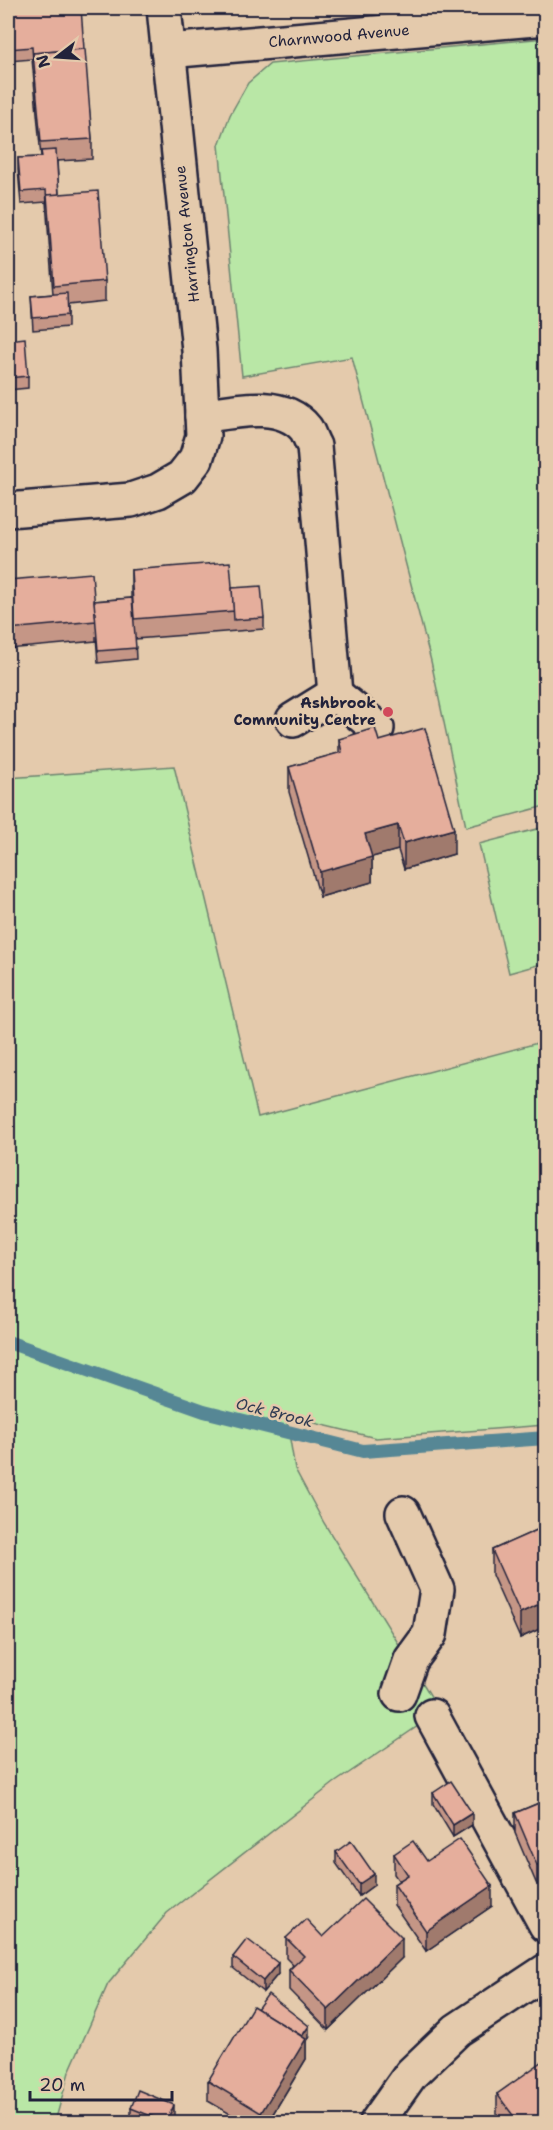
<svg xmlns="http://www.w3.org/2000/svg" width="553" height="2130" viewBox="0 0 553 2130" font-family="'Shantell Sans',sans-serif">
	<rect width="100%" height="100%" fill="#e4caac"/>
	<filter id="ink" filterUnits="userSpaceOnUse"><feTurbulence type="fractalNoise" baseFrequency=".0167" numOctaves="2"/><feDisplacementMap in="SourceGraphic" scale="12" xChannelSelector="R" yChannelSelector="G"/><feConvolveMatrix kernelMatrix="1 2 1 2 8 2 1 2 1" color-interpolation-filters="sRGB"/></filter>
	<g filter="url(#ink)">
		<!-- green -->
		<g fill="#b9e7a6" stroke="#6e8470" stroke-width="1.5">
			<path d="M 545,38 L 545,806 L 466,827 L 431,661 L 352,357 L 242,376 L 219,145 L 230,115 L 248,83 L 270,64 Z"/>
			<path d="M 174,766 L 258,1117 L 545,1041 L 545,1425 L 376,1438 L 286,1416 L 295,1469 L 324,1523 L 440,1711 L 334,1783 L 167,1913 L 108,1984 L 69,2072 L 55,2122 L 8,2122 L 8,778 Z"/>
			<path d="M 545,827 L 545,963 L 509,973 L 479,844 Z"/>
		</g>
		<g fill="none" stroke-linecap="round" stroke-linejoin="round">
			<!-- stream -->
			<path stroke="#578795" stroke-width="14" d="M 8,1342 L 204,1411 L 363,1451 L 546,1438"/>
			<!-- minor casing -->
			<g stroke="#22223b" stroke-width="38">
				<g id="minor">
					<path d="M 168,51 L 546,18"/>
					<path d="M 202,416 C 234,411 282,399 306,429 C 309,434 311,441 314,446 L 335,694"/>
					<path d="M 8,510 L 131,500 L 158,491 L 182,477 L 196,459 L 203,436 L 199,350 L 164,8"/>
					<path d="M 293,720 L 335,694 L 377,728"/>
					<path d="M 399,1694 L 411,1660 L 430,1634 L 437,1589 L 403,1513"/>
					<path d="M 432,1716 L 546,1925"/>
					<path d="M 377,2122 L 411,2074 L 457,2030 L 546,1971"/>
				</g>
			</g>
			<!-- minor -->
			<use href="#minor" stroke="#e4caac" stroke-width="33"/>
		</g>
		<!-- wall -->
		<g fill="#c59686" stroke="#22223b" stroke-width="1.5">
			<path d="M 8,9 L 84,49 L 92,139 L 92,159 L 57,161 L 59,195 L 105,281 L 105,301 L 68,305 L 68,327 L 33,330 L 31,296 L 53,294 L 46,202 L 21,204 L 18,170 L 18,158 L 41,157 L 32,59 L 9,61 L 8,46 Z"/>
			<path d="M 8,340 L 28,376 L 28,388 L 8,390 Z"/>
			<path d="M 131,570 L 232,588 L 264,618 L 264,629 L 135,639 L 136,659 L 98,663 L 96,636 L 96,641 L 8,649 L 8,580 L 94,601 L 131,598 Z"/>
			<path d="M 339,739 L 379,741 L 454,854 L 404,869 L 398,850 L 372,857 L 372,882 L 320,897 L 289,792 L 289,767 L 339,753 Z"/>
			<path d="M 546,1526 L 546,1626 L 520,1638 L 492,1575 L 492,1550 Z"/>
			<path d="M 433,1793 L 472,1825 L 453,1837 L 433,1804 Z"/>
			<path d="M 546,1800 L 546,1881 L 537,1885 L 515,1833 L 515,1813 Z"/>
			<path d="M 336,1852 L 374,1885 L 359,1896 L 336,1863 Z"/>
			<path d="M 394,1854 L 427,1861 L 492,1906 L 426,1951 L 394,1905 L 394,1884 L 399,1881 L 394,1874 Z"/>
			<path d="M 323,1937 L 402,1958 L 328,2030 L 289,1990 L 289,1970 L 293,1965 L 286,1958 L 286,1938 Z"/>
			<path d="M 233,1957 L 278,1974 L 263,1992 L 233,1968 Z"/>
			<path d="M 309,2038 L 306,2042 L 306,2059 L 268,2122 L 244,2122 L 208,2101 L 208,2081 Z"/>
			<path d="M 497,2094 L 546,2122 L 503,2122 L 497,2114 Z"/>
			<path d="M 131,2108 L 174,2116 L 171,2122 L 138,2122 L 131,2119 Z"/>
		</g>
		<!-- shaded-wall -->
		<g fill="#a07a6d" stroke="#22223b" stroke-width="1.5">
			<path d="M 398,825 L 398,850 L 372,857 L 372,882 L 320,897 L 320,872 L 365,834 Z"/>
			<path d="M 454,829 L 454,854 L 404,869 L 404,843 Z"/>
			<path d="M 546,1601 L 546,1626 L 520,1638 L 520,1613 Z"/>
			<path d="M 472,1813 L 472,1825 L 453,1837 L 453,1825 Z"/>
			<path d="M 546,1861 L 546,1881 L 537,1885 L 537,1865 Z"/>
			<path d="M 374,1874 L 374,1885 L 359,1896 L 359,1884 Z"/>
			<path d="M 492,1886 L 492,1906 L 426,1951 L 426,1931 Z"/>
			<path d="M 402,1938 L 402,1958 L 328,2030 L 328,2010 Z"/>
			<path d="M 278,1963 L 278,1974 L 263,1992 L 263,1981 Z"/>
			<path d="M 309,2026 L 309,2038 L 306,2042 L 306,2059 L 268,2122 L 261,2122 L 261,2113 L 298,2042 Z"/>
			<path d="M 174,2105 L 174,2116 L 171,2122 L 166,2122 Z"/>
		</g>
		<!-- building -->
		<g fill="#e5ae9c" stroke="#22223b" stroke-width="1.5">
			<path d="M 27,8 L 81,8 L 84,49 L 33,53 L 33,61 L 32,47 L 9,49 L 8,9 Z"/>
			<path d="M 85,49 L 92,139 L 41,142 L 33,53 Z"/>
			<path d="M 56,150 L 59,195 L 47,195 L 47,204 L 46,190 L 21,192 L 18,158 L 42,157 L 41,151 Z"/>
			<path d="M 98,191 L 105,281 L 54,286 L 47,195 Z"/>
			<path d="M 67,293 L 68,315 L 33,318 L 31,296 Z"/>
			<path d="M 25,338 L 28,376 L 8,378 L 8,340 Z"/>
			<path d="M 230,562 L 234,611 L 134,619 L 131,570 Z"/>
			<path d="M 92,573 L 96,621 L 8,629 L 8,580 Z"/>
			<path d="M 261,586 L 264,618 L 234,620 L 232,588 Z"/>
			<path d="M 132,598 L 136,648 L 98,651 L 94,601 Z"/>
			<path d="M 375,728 L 379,741 L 425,728 L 454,829 L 404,843 L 398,825 L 365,834 L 372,857 L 320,872 L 289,767 L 342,752 L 339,739 Z"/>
			<path d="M 546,1526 L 546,1601 L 520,1613 L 492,1550 Z"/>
			<path d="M 451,1781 L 472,1813 L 453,1825 L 433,1793 Z"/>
			<path d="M 546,1800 L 546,1861 L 537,1865 L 515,1813 Z"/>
			<path d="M 460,1839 L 492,1886 L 426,1931 L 394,1884 L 408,1875 L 394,1854 L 413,1841 L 427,1861 Z"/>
			<path d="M 351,1841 L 374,1874 L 359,1884 L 336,1852 Z"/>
			<path d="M 363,1899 L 402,1938 L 328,2010 L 289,1970 L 304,1956 L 286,1938 L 306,1919 L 323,1937 Z"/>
			<path d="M 247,1939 L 278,1963 L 263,1981 L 233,1957 Z"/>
			<path d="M 268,1994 L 309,2026 L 302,2036 L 257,2009 Z"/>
			<path d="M 253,2006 L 306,2039 L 261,2113 L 208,2081 Z"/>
			<path d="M 546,2059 L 546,2122 L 518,2122 L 497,2094 Z"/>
			<path d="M 138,2090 L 174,2105 L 166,2122 L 131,2108 Z"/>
		</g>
	</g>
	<!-- markers -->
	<circle fill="#d1495b" stroke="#e4caac" stroke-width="2" cx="388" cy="712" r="6"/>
	<g text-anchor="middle" stroke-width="5" stroke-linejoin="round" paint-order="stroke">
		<!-- street labels -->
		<g font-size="15" fill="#22223b" stroke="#e4caac">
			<text transform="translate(339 36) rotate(-5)" y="5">Charnwood Avenue</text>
			<text transform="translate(187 234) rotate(-96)" y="5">Harrington Avenue</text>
		</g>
		<!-- poi labels -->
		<g font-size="15" font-weight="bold" fill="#22223b" stroke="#e4caac" text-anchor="end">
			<text x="376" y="708">Ashbrook<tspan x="376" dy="17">Community Centre</tspan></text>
		</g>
		<!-- water labels -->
		<g font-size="16" font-style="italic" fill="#2f3b52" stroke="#e4caac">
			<text transform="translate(275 1412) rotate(14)" y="6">Ock Brook</text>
		</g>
	</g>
	<!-- margin -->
	<rect width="553" height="2130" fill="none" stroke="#e4caac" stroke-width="30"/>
	<rect x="15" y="15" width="523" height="2100" fill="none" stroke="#22223b" stroke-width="2" filter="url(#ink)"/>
	<!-- north arrow -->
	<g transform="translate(57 57) rotate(253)" stroke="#e4caac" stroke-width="4.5" paint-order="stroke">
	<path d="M0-4.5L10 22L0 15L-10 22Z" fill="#22223b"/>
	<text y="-9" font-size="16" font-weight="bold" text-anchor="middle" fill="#22223b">N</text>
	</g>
	<!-- scale -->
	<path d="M30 2091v9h142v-9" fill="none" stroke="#22223b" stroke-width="3"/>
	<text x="39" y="2091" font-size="18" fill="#22223b" stroke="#e4caac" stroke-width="4.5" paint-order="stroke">20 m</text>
</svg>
